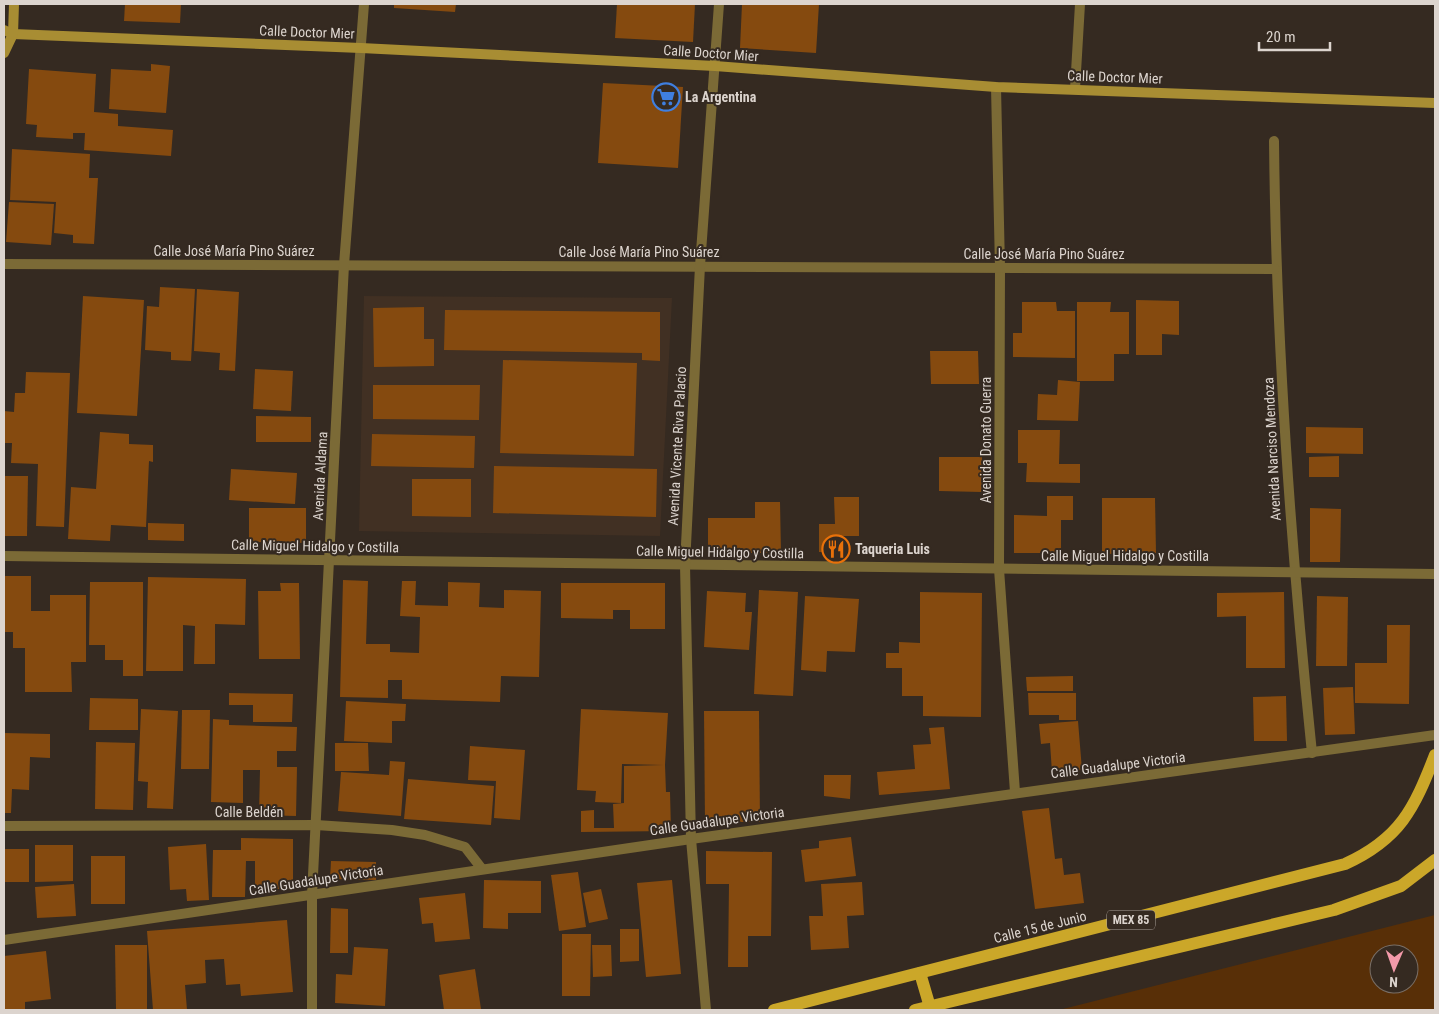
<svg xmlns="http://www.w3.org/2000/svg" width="1439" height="1014" viewBox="0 0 1439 1014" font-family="'Roboto Condensed',sans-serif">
	<rect width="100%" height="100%" fill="#352a21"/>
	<!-- built -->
	<path fill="#413023" d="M 364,296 L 672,298 L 660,536 L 359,531 Z"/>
	<!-- green -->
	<path fill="#582f07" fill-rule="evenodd" d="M 1435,915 L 1435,1010 L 1059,1010 ZM 1379,954 L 1409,954 L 1409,984 L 1379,984 Z"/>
	<!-- building -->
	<g fill="#854a0f">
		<path d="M 125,4 L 181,4 L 180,23 L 124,21 Z"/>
		<path d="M 394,4 L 456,4 L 455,12 L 394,8 Z"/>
		<path d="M 617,4 L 695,4 L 693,42 L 615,38 Z"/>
		<path d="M 742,4 L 819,4 L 816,53 L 740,48 Z"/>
		<path d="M 151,64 L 170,66 L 166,113 L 109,109 L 111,69 L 151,71 Z"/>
		<path d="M 29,69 L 96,74 L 94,112 L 118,114 L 118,126 L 173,130 L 171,156 L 84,150 L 85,133 L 73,133 L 73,139 L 36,137 L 37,125 L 26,124 Z"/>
		<path d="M 603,83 L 683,87 L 678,168 L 598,163 Z"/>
		<path d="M 12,149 L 90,154 L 89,178 L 98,178 L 94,244 L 73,243 L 73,235 L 54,233 L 56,202 L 10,200 Z"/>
		<path d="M 9,202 L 54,204 L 51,245 L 6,242 Z"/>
		<path d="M 160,287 L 195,289 L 191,361 L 171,360 L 171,352 L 145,350 L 147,306 L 159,307 Z"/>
		<path d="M 197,289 L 239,292 L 235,371 L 219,370 L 220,353 L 194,351 Z"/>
		<path d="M 83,296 L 144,300 L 137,416 L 77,413 Z"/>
		<path d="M 1136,300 L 1179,301 L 1179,335 L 1162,334 L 1162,355 L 1136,355 Z"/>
		<path d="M 1022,302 L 1056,302 L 1057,311 L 1075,311 L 1075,358 L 1013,357 L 1013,333 L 1022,333 Z"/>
		<path d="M 1077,302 L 1111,302 L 1110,312 L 1129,312 L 1129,354 L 1114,354 L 1114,381 L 1077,381 Z"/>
		<path d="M 424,307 L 424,339 L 434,339 L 434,366 L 374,367 L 373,308 Z"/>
		<path d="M 445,310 L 660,312 L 660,361 L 642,360 L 642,353 L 444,350 Z"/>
		<path d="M 930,351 L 978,351 L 979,384 L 931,384 Z"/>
		<path d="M 503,360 L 637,363 L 634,456 L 500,453 Z"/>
		<path d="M 255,369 L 293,371 L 291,411 L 253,409 Z"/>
		<path d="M 26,372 L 70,373 L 64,527 L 36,526 L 38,464 L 11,463 L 12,443 L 4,443 L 4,411 L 14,412 L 15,393 L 25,393 Z"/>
		<path d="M 1058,380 L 1080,382 L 1078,421 L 1037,420 L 1038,394 L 1057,395 Z"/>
		<path d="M 373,385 L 480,385 L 479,420 L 373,419 Z"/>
		<path d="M 256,416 L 311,417 L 311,442 L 256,442 Z"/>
		<path d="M 1306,427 L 1363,428 L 1363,454 L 1306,453 Z"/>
		<path d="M 1018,430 L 1060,430 L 1059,464 L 1080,464 L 1080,483 L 1026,482 L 1027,463 L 1018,463 Z"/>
		<path d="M 100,432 L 129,434 L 129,444 L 153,445 L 153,462 L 149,461 L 146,527 L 111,525 L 110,541 L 68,539 L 71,487 L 96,489 Z"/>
		<path d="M 372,434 L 475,436 L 474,468 L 371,466 Z"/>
		<path d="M 1339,456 L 1339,477 L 1309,477 L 1309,457 Z"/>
		<path d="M 939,457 L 982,457 L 982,492 L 939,491 Z"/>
		<path d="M 494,466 L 657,469 L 656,517 L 493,513 Z"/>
		<path d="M 231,469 L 297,473 L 295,504 L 229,500 Z"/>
		<path d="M 4,476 L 28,476 L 27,536 L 4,536 Z"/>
		<path d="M 412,479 L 471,479 L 471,517 L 412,516 Z"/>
		<path d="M 1047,496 L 1073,496 L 1073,520 L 1061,520 L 1061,553 L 1014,553 L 1014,515 L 1047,516 Z"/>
		<path d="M 834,497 L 859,497 L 859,536 L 839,536 L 839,552 L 819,552 L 819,524 L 835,524 Z"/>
		<path d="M 1102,498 L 1155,498 L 1156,553 L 1102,554 Z"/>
		<path d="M 755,502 L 780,502 L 781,553 L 708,553 L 708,518 L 755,518 Z"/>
		<path d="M 249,508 L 306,508 L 306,543 L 249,542 Z"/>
		<path d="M 1310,508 L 1341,509 L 1340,562 L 1310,562 Z"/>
		<path d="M 148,523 L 184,524 L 184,541 L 148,540 Z"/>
		<path d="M 4,576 L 31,576 L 31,611 L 50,611 L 50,595 L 86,595 L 86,662 L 71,662 L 72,692 L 25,692 L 25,648 L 13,648 L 13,632 L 4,632 Z"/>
		<path d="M 148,577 L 246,579 L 245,625 L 215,624 L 215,664 L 194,664 L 195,626 L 183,625 L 183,671 L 146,671 Z"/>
		<path d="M 343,580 L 368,581 L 366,644 L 390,644 L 390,652 L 419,653 L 420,617 L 400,616 L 402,581 L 416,581 L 415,605 L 448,606 L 448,582 L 480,583 L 479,607 L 504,608 L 504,590 L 541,591 L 539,677 L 501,676 L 500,702 L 402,699 L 402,680 L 388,680 L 388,698 L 340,697 Z"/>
		<path d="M 90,582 L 143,582 L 143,676 L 123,676 L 123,660 L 105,660 L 105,645 L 89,645 Z"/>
		<path d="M 280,583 L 299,583 L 300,659 L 259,659 L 258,591 L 281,591 Z"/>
		<path d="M 561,583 L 665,583 L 665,629 L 630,629 L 630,610 L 613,610 L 613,619 L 561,618 Z"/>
		<path d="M 759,590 L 798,592 L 793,696 L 754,694 Z"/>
		<path d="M 707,591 L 746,593 L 745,612 L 752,612 L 749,650 L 704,647 Z"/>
		<path d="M 920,592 L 982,593 L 981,717 L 923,716 L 923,696 L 902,696 L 902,668 L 886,668 L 886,653 L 899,653 L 899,642 L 920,643 Z"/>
		<path d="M 1284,592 L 1285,668 L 1246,668 L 1246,616 L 1217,617 L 1217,593 Z"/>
		<path d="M 805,596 L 859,599 L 855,652 L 827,651 L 826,672 L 801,670 Z"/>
		<path d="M 1317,596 L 1348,597 L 1347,666 L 1316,666 Z"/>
		<path d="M 1387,625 L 1410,625 L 1409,704 L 1355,703 L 1355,663 L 1387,663 Z"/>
		<path d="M 1073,676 L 1073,691 L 1027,691 L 1026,677 Z"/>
		<path d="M 1353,687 L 1355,734 L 1325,735 L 1323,688 Z"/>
		<path d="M 229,693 L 293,694 L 292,722 L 253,722 L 253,705 L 229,705 Z"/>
		<path d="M 1028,693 L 1076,693 L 1076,720 L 1059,720 L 1059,715 L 1029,715 Z"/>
		<path d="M 1286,696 L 1287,741 L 1254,741 L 1253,697 Z"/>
		<path d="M 90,698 L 138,699 L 138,730 L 89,730 Z"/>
		<path d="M 346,701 L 406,704 L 405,721 L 392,721 L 392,743 L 344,741 Z"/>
		<path d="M 141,709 L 178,711 L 173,809 L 147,808 L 148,782 L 138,781 Z"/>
		<path d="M 581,709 L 668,713 L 665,765 L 666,792 L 670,792 L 671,831 L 581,832 L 581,811 L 594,810 L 594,828 L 614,828 L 613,804 L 624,803 L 624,766 L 663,765 L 622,764 L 621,803 L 595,802 L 596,791 L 577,790 Z"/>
		<path d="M 182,710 L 210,710 L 209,769 L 181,769 Z"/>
		<path d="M 704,711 L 759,711 L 760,822 L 705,822 Z"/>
		<path d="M 213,719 L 229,720 L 229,725 L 297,727 L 296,751 L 277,751 L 277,767 L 297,767 L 296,816 L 259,815 L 260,770 L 243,770 L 243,803 L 211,802 Z"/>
		<path d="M 1078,721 L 1082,770 L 1052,772 L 1050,743 L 1041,744 L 1039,724 Z"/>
		<path d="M 944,727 L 950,789 L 879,795 L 877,772 L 915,769 L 913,745 L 931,744 L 929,728 Z"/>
		<path d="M 4,733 L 50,734 L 50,758 L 30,757 L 29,790 L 12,789 L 11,813 L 4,813 Z"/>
		<path d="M 96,742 L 135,743 L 133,810 L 95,809 Z"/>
		<path d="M 335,743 L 368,743 L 369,771 L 335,771 Z"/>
		<path d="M 470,746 L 525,750 L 520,820 L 494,818 L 496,781 L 468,780 Z"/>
		<path d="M 390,761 L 405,762 L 401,816 L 338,811 L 341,772 L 389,775 Z"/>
		<path d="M 824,775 L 851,775 L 850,799 L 824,796 Z"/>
		<path d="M 408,779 L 494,786 L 491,825 L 404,819 Z"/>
		<path d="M 1049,808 L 1055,859 L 1062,858 L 1064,875 L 1080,873 L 1084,903 L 1035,909 L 1022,811 Z"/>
		<path d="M 851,837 L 856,876 L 805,882 L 801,850 L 819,848 L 819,841 Z"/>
		<path d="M 241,838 L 293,839 L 293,889 L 255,889 L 255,861 L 246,861 L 245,897 L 212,897 L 213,850 L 241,850 Z"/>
		<path d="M 206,844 L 209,900 L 187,901 L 186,889 L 170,890 L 168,847 Z"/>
		<path d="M 35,845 L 73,845 L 73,881 L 35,882 Z"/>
		<rect x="4" y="849" width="25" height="33"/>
		<path d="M 706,851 L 772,852 L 771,936 L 748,936 L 748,967 L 728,967 L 729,884 L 706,884 Z"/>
		<rect x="91" y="856" width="34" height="48"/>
		<path d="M 331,861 L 376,862 L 376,880 L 330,879 Z"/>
		<path d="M 578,872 L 586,927 L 559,931 L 551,875 Z"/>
		<path d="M 484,880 L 541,881 L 541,913 L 508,913 L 508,929 L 483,928 Z"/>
		<path d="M 672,880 L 681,974 L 646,977 L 637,883 Z"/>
		<path d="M 862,882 L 864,915 L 847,916 L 849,948 L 811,950 L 809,916 L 823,916 L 821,884 Z"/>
		<path d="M 74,884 L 76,916 L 37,918 L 35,887 Z"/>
		<path d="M 601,889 L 608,919 L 589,923 L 583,893 Z"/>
		<path d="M 465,893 L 470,939 L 435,942 L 433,923 L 422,924 L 419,898 Z"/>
		<path d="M 331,908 L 348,909 L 348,953 L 330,953 Z"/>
		<path d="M 287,920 L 293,992 L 241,996 L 240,984 L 226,985 L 224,959 L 205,960 L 206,983 L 185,985 L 187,1010 L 153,1010 L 147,931 Z"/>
		<path d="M 620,929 L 639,929 L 639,961 L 620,962 Z"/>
		<path d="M 562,934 L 591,934 L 590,996 L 562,996 Z"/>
		<path d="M 115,945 L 147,945 L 147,1010 L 116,1010 Z"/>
		<path d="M 592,945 L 611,945 L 612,976 L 593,977 Z"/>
		<path d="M 354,947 L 388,949 L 385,1006 L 335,1003 L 336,974 L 352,975 Z"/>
		<path d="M 46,951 L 51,999 L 25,1002 L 25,1009 L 4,1010 L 4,956 Z"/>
		<path d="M 475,969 L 481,1009 L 444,1010 L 439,975 Z"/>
	</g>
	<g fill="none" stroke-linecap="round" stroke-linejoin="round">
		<!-- street -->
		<g stroke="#7b6a36" stroke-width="10">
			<path d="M 996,87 L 1000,268 L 999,569 L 1015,792"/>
			<path d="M 1075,89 L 1080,4"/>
			<path d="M 1274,141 C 1276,346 1291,550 1312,753"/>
			<path d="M 4,264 L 1275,269"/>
			<path d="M 4,556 L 1435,574"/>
			<path d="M 4,826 L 316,825 L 392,830 L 425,835 L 465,847 L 482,869"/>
			<path d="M 4,940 L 691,839 L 1435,735"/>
			<path d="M 312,1010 L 312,895 L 344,265 L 364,4"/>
			<path d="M 706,1010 L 691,839 L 685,565 L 700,266 L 719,4"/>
		</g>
		<!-- secondary -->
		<g stroke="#a88d33" stroke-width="10">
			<path d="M 4,30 L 13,34 L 361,48 L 715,66 L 996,87 L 1435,103"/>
			<path d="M 4,53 L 13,34 L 14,4"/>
		</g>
		<!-- primary -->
		<g stroke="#cba729" stroke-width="12">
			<path d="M 920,973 L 930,1007"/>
			<path d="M 774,1010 L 1345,864 C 1400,839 1414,809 1435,755"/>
			<path d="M 915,1010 L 1334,910 L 1401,886 L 1435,860"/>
		</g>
	</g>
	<!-- icons -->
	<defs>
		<g id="supermarket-ring" transform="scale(1.4375)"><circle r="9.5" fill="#352a21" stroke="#3f7fe0" stroke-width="1.5"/><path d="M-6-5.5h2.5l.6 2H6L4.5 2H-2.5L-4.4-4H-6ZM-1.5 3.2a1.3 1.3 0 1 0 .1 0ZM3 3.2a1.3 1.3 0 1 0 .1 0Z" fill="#3f7fe0"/></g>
		<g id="restaurant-ring" transform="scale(1.4375)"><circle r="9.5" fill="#352a21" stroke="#e8710a" stroke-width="1.5"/><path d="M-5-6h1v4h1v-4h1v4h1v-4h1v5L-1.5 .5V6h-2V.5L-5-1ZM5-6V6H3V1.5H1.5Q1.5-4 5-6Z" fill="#e8710a"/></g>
	</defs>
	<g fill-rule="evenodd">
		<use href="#supermarket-ring" x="666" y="97"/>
		<use href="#restaurant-ring" x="836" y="549"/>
	</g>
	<g text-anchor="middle" stroke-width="4" stroke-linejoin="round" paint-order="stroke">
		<!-- shield labels -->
		<rect fill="#352a21" stroke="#aaa19a" stroke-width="1" x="1107" y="910.5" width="48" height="19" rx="4"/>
		<g font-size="12" font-weight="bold" fill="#dcd4ce">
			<text x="1131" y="924">MEX 85</text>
		</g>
		<!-- street labels -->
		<g font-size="14" fill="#dcd4ce" stroke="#352a21">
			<text transform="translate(307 32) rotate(2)" y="5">Calle Doctor Mier</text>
			<text transform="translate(711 53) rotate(4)" y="5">Calle Doctor Mier</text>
			<text transform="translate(1115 77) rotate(2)" y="5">Calle Doctor Mier</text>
			<text x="234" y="256">Calle José María Pino Suárez</text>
			<text x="639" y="257">Calle José María Pino Suárez</text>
			<text x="1044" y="259">Calle José María Pino Suárez</text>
			<text transform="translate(986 440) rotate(-90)" y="5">Avenida Donato Guerra</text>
			<text transform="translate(677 446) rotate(-87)" y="5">Avenida Vicente Riva Palacio</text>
			<text transform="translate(1272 449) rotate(-93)" y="5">Avenida Narciso Mendoza</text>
			<text transform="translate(320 476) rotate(-87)" y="5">Avenida Aldama</text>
			<text transform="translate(315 546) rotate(1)" y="5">Calle Miguel Hidalgo y Costilla</text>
			<text transform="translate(720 552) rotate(1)" y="5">Calle Miguel Hidalgo y Costilla</text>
			<text x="1125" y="561">Calle Miguel Hidalgo y Costilla</text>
			<text transform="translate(1118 765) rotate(-7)" y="5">Calle Guadalupe Victoria</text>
			<text x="249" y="817">Calle Beldén</text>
			<text transform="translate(717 821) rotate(-8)" y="5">Calle Guadalupe Victoria</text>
			<text transform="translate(316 880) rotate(-9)" y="5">Calle Guadalupe Victoria</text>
			<text transform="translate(1040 927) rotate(-14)" y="5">Calle 15 de Junio</text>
		</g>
		<!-- poi labels -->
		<g font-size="14" font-weight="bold" fill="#dcd4ce" stroke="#352a21" text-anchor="start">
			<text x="685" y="102">La Argentina</text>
			<text x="855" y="554">Taqueria Luis</text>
		</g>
	</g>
	<!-- border -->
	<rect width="1439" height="1014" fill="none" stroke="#dcd4ce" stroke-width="10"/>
	<!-- north arrow -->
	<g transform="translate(1394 969) rotate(182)"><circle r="24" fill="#352a21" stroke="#786e66"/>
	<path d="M0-4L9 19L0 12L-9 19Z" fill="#f39aaa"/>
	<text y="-8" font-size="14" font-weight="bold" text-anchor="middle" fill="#dcd4ce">N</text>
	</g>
	<!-- scale -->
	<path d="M1259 42v8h71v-8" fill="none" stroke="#dcd4ce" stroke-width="2.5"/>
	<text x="1266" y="42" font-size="15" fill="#dcd4ce" stroke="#352a21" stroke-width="4" paint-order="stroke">20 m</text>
</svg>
